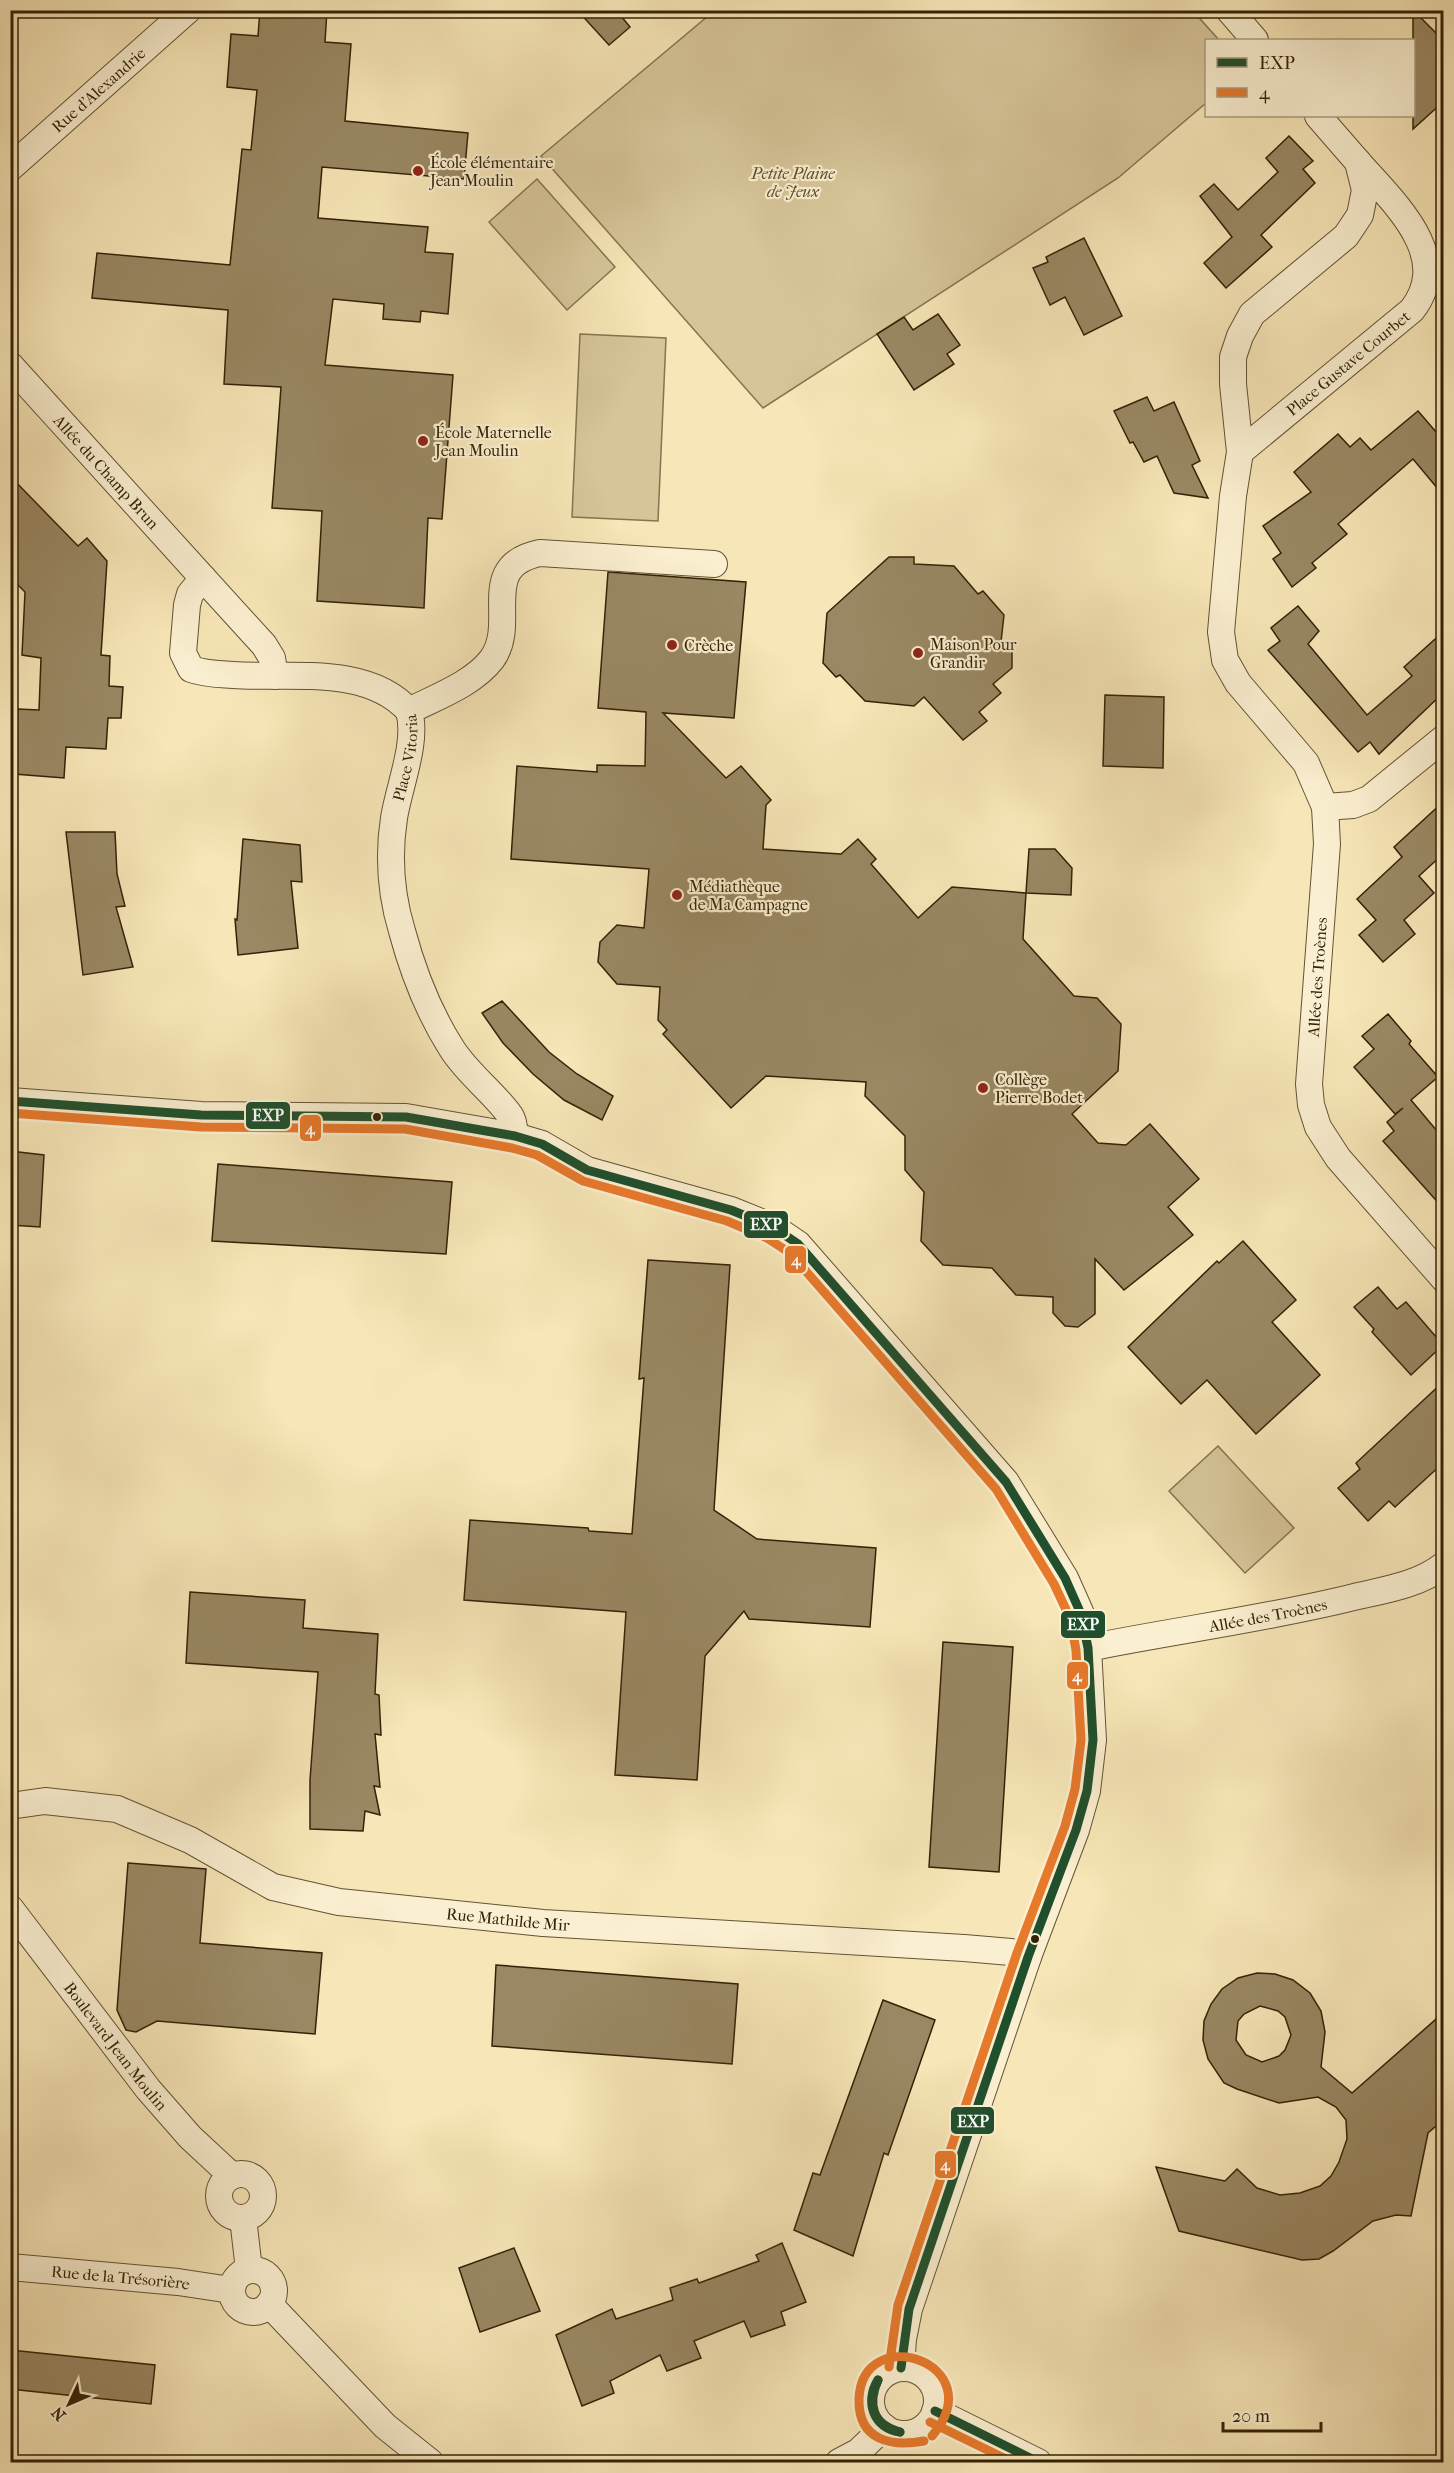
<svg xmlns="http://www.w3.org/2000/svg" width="1454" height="2473" viewBox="0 0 1454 2473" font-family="'IM FELL French Canon',serif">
	<rect width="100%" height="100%" fill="#f7e6b7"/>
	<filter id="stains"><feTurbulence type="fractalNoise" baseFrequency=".00333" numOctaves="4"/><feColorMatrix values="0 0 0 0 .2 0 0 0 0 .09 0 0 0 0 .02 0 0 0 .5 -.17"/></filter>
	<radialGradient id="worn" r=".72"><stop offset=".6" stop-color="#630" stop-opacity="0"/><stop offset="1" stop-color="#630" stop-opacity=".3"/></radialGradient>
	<!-- green -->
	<g fill="#d6c599" stroke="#847450" stroke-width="1.5">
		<path d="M 714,11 L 1193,11 L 1219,40 L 1206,40 L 1206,103 L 1118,178 L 763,408 L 541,156 Z"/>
		<path d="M 537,179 L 615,267 L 567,310 L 489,222 Z"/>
		<path d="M 580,334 L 666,338 L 658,521 L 572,517 Z"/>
		<path d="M 1218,1446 L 1294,1528 L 1245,1573 L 1169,1491 Z"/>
	</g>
	<!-- building -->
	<g fill="#998863" stroke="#332207" stroke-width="1.5" fill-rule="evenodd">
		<path d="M 260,10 L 327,10 L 325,42 L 351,44 L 345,121 L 468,133 L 464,179 L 322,167 L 318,218 L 428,227 L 425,252 L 453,254 L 448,314 L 421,311 L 420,322 L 383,319 L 384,304 L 333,299 L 325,365 L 453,375 L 442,519 L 428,518 L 424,608 L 317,601 L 322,511 L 272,508 L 281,387 L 224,384 L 228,310 L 92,298 L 97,253 L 230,265 L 242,149 L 251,150 L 257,90 L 227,87 L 231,34 L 258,36 Z"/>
		<path d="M 577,10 L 616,10 L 630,27 L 609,45 Z"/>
		<path d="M 1413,10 L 1443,40 L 1443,102 L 1413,129 Z"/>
		<path d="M 1289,136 L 1313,161 L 1303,169 L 1315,183 L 1261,235 L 1272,247 L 1226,288 L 1204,263 L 1232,237 L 1200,196 L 1214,184 L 1238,210 L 1278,172 L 1266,158 Z"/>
		<path d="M 1084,238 L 1122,316 L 1084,335 L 1065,297 L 1050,305 L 1033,268 L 1048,262 L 1046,257 Z"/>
		<path d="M 938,314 L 960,345 L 947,354 L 954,364 L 914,390 L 877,334 L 904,317 L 913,330 Z"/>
		<path d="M 1147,397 L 1154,411 L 1174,402 L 1200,461 L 1192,465 L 1208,498 L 1174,493 L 1157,456 L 1144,462 L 1133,442 L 1130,443 L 1114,411 Z"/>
		<path d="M 1418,411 L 1443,440 L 1443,495 L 1413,459 L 1338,524 L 1347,534 L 1312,563 L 1316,568 L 1292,587 L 1273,559 L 1281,553 L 1263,526 L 1311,492 L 1294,472 L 1338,434 L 1350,447 L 1360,438 L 1371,450 Z"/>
		<path d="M 10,476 L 78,546 L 87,538 L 107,561 L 101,655 L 110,656 L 109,686 L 123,687 L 121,718 L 108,718 L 106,749 L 66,747 L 64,778 L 14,774 L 18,709 L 39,710 L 41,658 L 22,655 L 25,592 L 10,577 Z"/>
		<path d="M 889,557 L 914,557 L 914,564 L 954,566 L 978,594 L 983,591 L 1004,615 L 1001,642 L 1012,643 L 1012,668 L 993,684 L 1001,693 L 979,712 L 987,721 L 963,740 L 924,697 L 914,706 L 865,701 L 840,675 L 836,677 L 823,663 L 827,613 Z"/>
		<path d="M 608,572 L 746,582 L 734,718 L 663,713 L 726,778 L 741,766 L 771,800 L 766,805 L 763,849 L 841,854 L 858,839 L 876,859 L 871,864 L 918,918 L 952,887 L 1026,893 L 1023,939 L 1074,996 L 1097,998 L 1121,1024 L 1118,1071 L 1072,1114 L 1098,1143 L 1126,1145 L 1150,1124 L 1199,1179 L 1168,1207 L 1193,1235 L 1124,1290 L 1095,1259 L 1095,1314 L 1078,1327 L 1065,1326 L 1053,1313 L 1053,1297 L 1016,1295 L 992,1268 L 943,1265 L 921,1241 L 924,1192 L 905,1170 L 905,1136 L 865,1096 L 866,1082 L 766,1076 L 731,1108 L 663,1034 L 667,1030 L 658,1020 L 660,987 L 617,984 L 598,962 L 600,942 L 617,925 L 644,928 L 649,869 L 511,859 L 517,766 L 597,772 L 597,765 L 645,766 L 646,712 L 598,708 Z"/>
		<path d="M 1298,606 L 1319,631 L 1308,644 L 1367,715 L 1412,676 L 1404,667 L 1443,632 L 1443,693 L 1379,754 L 1370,742 L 1358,752 L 1268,650 L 1280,641 L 1271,628 Z"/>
		<path d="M 1105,695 L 1164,697 L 1163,768 L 1103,766 Z"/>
		<path d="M 1443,802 L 1443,854 L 1419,876 L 1434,893 L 1404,920 L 1415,934 L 1383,962 L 1359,935 L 1376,920 L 1357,899 L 1402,857 L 1394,847 Z"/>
		<path d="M 66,832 L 115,832 L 117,874 L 125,906 L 116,907 L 133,967 L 83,975 Z"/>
		<path d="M 243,839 L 300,845 L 302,882 L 291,881 L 298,948 L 238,955 L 235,919 L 237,920 Z"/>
		<path d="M 1029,849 L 1055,849 L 1072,868 L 1071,895 L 1026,893 Z"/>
		<path d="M 502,1001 L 549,1052 L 577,1074 L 613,1096 L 602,1120 L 564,1100 L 533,1074 L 503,1043 L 482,1013 Z"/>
		<path d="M 1388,1014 L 1411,1041 L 1409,1044 L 1438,1077 L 1411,1100 L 1443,1138 L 1443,1208 L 1383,1141 L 1394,1131 L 1387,1122 L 1403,1108 L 1395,1114 L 1354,1067 L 1374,1049 L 1362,1036 Z"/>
		<path d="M 10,1151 L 44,1155 L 40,1227 L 10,1225 Z"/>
		<path d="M 218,1164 L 452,1182 L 446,1254 L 212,1241 Z"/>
		<path d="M 1243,1241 L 1296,1300 L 1272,1322 L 1320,1375 L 1256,1434 L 1207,1380 L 1181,1404 L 1128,1347 L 1217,1261 L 1219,1263 Z"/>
		<path d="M 648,1260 L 730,1265 L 714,1510 L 757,1539 L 876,1548 L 870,1627 L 749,1619 L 744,1611 L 705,1656 L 697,1780 L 615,1775 L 626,1612 L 464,1600 L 470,1520 L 588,1528 L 589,1531 L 632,1534 L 644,1378 L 639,1379 Z"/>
		<path d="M 1378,1287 L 1397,1309 L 1406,1302 L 1443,1345 L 1411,1375 L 1372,1332 L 1374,1329 L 1354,1307 Z"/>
		<path d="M 1443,1382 L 1443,1463 L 1395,1507 L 1389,1501 L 1368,1521 L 1338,1488 L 1360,1469 L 1356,1463 Z"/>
		<path d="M 190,1592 L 305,1600 L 303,1628 L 378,1634 L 375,1694 L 379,1695 L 381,1735 L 375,1734 L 380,1787 L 374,1786 L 380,1815 L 365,1811 L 363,1831 L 310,1829 L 310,1780 L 318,1672 L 186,1663 Z"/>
		<path d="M 943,1642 L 1013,1647 L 999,1872 L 929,1867 Z"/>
		<path d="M 128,1863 L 206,1869 L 200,1943 L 322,1953 L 315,2034 L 157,2021 L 136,2032 L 126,2030 L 117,2010 Z"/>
		<path d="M 496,1965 L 738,1984 L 732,2064 L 492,2046 Z"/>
		<path d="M 1257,1973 L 1275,1974 L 1293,1980 L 1310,1993 L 1321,2011 L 1325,2032 L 1321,2067 L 1352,2093 L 1443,2013 L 1443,2120 L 1428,2133 L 1411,2216 L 1396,2215 L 1373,2221 L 1333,2251 L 1319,2259 L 1302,2260 L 1179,2231 L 1156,2167 L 1225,2181 L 1237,2169 L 1257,2188 L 1280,2195 L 1300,2193 L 1320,2186 L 1331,2176 L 1339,2162 L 1347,2139 L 1346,2120 L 1336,2107 L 1318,2097 L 1279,2103 L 1237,2089 L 1224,2083 L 1208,2059 L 1203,2040 L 1204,2021 L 1211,2004 L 1222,1989 L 1238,1978 ZM 1260,2006 L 1278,2011 L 1285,2017 L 1291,2035 L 1285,2050 L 1279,2056 L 1262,2062 L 1246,2055 L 1236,2040 L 1238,2021 L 1244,2014 Z"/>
		<path d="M 883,2000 L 935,2020 L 888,2155 L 884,2153 L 853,2256 L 794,2230 L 813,2173 L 820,2175 Z"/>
		<path d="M 782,2243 L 806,2302 L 781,2312 L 785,2325 L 751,2337 L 744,2321 L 694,2341 L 701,2358 L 667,2371 L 660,2355 L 610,2381 L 614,2393 L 582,2406 L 556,2335 L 612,2309 L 616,2319 L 673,2300 L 670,2288 L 697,2279 L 699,2283 L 759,2261 L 756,2255 Z"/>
		<path d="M 514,2248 L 540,2311 L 480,2332 L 459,2268 Z"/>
		<path d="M 10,2350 L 155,2365 L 151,2404 L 10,2389 Z"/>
	</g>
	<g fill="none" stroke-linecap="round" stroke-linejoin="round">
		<!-- street casing -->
		<g stroke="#645333" stroke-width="28">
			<g id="street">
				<path d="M 1229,10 L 1255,40"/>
				<path d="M 1318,116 L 1358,162"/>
				<path id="s1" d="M 10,168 L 188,10"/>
				<path id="s2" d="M 10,365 L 203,578 L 190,594 L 187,605 L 183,653 L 191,669 C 204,674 219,674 233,675 C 289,679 367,664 409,711"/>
				<path id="s3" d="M 1240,452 L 1412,310 C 1454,256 1394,203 1358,162 L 1365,190 L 1360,215 L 1346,236 L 1252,314 L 1240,336 L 1233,357 L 1233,384 L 1240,452 L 1233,496 L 1221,632 L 1225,660 L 1238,683 L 1306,763 L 1325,807 L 1327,844 L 1309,1084 L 1311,1105 L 1318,1127 L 1338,1158 L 1444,1279"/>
				<path d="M 203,578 L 264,645 L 272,658 L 275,676"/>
				<path d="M 1325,807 L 1353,805 L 1369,799 L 1444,738"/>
				<path d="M 10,1101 L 201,1115 L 406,1117 L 515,1136 L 542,1144 L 587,1170 L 731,1210 L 773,1227 L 798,1244 L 1006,1482 L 1065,1578 L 1081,1614 L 1088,1648 L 1093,1740 L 1087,1791 L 1076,1830 L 1028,1957 L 909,2309 L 903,2339 L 901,2368"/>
				<path id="s4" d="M 515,1136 C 514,1129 514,1120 509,1114 C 493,1092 468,1074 452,1049 C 429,1013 413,972 402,931 C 391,895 388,857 394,818 C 399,786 418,742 409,711 C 436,697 473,684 492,659 C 519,622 476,566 540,553 L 714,564"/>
				<path id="s5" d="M 1088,1648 C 1176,1630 1266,1619 1354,1597 C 1384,1590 1419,1585 1444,1565"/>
				<path id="s6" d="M 10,1806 L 45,1801 L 117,1809 L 190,1840 L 273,1887 L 339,1902 L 543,1923 L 964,1948 L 1011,1952 L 1028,1957"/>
				<path id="s7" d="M 10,1908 L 148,2089 L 190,2137 L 232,2176"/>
				<circle cx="241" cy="2196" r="22"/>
				<path d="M 243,2218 L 249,2270"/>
				<path id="s8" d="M 10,2267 L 178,2282 L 231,2290"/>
				<circle cx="253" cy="2291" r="21"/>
				<path d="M 269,2304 L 385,2426 L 430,2462"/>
				<circle cx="904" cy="2401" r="33"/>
				<path d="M 935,2411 L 1038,2462"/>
				<path d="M 839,2462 L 858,2452 L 884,2427"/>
			</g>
		</g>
		<!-- street -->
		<use href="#street" stroke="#faefd0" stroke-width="26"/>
		<!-- bus-1 casing -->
		<g stroke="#faefd0" stroke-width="14">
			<g id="bus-1">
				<path d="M 10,1101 L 201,1115 L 406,1117 L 515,1136 L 542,1144 L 587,1170 L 731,1210 L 773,1227 L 798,1244 L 1006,1482 L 1065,1578 L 1081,1614 L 1088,1648 L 1093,1740 L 1087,1791 L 1076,1830 L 1028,1957 L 909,2309 L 901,2368"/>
				<path d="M 878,2380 C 867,2405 873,2425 900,2432"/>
				<path d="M 878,2380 C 864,2402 874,2429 900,2432"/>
				<path d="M 935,2411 L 1038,2462"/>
			</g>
		</g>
		<!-- bus-2 casing -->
		<g stroke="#faefd0" stroke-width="14">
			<g id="bus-2">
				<path d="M 10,1113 L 201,1127 L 405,1129 L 512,1148 L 537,1155 L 583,1181 L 727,1221 L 767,1238 L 790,1253 L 996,1489 L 1054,1584 L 1070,1618 L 1076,1650 L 1081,1740 L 1075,1789 L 1065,1826 L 1017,1953 L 898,2305 L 889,2367"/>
				<path d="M 930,2422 L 1012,2462"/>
				<path d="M 924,2441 C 892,2447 858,2441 859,2399 C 862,2320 994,2363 932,2436"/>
			</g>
		</g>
		<!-- bus-1 -->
		<use href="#bus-1" stroke="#204f2d" stroke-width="9"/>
		<!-- bus-2 -->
		<use href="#bus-2" stroke="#e7792b" stroke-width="9"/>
	</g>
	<!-- markers -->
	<g fill="#8f2418" stroke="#faefd0" stroke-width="2">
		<circle cx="418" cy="171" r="6"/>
		<circle cx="423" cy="441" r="6"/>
		<circle cx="672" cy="645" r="6"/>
		<circle cx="918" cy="653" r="6"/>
		<circle cx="677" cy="895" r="6"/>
		<circle cx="983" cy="1088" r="6"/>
	</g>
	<g fill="#332207" stroke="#faefd0" stroke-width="2">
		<circle cx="377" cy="1117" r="5"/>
		<circle cx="1035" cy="1939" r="5"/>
	</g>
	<g text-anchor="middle" stroke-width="4.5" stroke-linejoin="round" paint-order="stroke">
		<!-- street labels -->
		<g font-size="16" fill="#332207" stroke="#faefd0">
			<text dy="6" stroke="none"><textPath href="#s1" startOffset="118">Rue d'Alexandrie</textPath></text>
			<text dy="6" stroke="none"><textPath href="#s3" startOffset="140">Place Gustave Courbet</textPath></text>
			<text dy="6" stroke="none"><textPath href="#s2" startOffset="144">Allée du Champ Brun</textPath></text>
			<text dy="6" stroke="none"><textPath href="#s4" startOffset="414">Place Vitoria</textPath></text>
			<text transform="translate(1317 977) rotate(-86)" y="6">Allée des Troènes</text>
			<text dy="6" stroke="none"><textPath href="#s5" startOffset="183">Allée des Troènes</textPath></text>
			<text dy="6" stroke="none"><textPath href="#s6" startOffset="520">Rue Mathilde Mir</textPath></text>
			<text dy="6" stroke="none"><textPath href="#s7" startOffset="174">Boulevard Jean Moulin</textPath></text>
			<text dy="6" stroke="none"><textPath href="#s8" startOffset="111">Rue de la Trésorière</textPath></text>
		</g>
		<!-- poi labels -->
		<g font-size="16" fill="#332207" stroke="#faefd0" text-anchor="start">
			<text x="430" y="168">École élémentaire<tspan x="430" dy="18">Jean Moulin</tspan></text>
			<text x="435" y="438">École Maternelle<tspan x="435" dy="18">Jean Moulin</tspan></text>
			<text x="930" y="650">Maison Pour<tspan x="930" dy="18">Grandir</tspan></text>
			<text x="684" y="651">Crèche</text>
			<text x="689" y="892">Médiathèque<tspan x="689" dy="18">de Ma Campagne</tspan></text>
			<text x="995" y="1085">Collège<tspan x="995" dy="18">Pierre Bodet</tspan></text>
		</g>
		<!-- park labels -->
		<g font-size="16" font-style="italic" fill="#5c4b2c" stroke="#faefd0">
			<text x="793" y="179">Petite Plaine<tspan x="793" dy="18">de Jeux</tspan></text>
		</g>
	</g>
	<g stroke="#faefd0" stroke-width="2">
		<rect x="245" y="1101" width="46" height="29" rx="6" fill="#204f2d"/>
		<rect x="299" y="1114" width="23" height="28" rx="6" fill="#e7792b"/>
		<rect x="743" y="1210" width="46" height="29" rx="6" fill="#204f2d"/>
		<rect x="784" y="1245" width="23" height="29" rx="6" fill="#e7792b"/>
		<rect x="1060" y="1610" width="46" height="29" rx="6" fill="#204f2d"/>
		<rect x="1066" y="1661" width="23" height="29" rx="6" fill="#e7792b"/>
		<rect x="950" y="2106" width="45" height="29" rx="6" fill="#204f2d"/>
		<rect x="934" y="2150" width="23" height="29" rx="6" fill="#e7792b"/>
	</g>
	<g font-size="16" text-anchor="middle" font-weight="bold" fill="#fff">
		<text x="268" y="1121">EXP</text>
		<text x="310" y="1134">4</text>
		<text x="766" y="1230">EXP</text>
		<text x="796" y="1265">4</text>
		<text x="1083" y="1630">EXP</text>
		<text x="1077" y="1681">4</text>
		<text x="973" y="2127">EXP</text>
		<text x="945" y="2170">4</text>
	</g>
	<!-- margin -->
	<rect width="1454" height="2473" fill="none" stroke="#f7e6b7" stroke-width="36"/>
	<rect x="12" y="12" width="1430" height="2449" fill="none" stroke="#332207" stroke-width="3"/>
	<rect x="18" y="18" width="1418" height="2437" fill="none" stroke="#332207" stroke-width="1.5"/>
	<!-- legend -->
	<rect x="1205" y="39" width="210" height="78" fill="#faefd0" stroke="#aa9d80" stroke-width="1.5"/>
	<rect x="1217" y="58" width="30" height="9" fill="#204f2d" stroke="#aa9d80" stroke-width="1.5"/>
	<text x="1259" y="69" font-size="18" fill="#332207">EXP</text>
	<rect x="1217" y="88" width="30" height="9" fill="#e7792b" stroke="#aa9d80" stroke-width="1.5"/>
	<text x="1259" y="99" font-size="18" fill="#332207">4</text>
	<!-- north arrow -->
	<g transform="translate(69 2404) rotate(226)" stroke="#faefd0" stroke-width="4.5" paint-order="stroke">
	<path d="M0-4.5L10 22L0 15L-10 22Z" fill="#332207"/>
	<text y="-9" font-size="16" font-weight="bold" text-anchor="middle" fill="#332207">N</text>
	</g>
	<!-- scale -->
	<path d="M1223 2422v9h98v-9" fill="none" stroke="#332207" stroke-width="3"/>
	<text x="1232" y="2422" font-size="18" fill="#332207" stroke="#faefd0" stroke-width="4.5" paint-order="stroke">20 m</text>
	<rect width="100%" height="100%" filter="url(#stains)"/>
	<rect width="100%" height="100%" fill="url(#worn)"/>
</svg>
